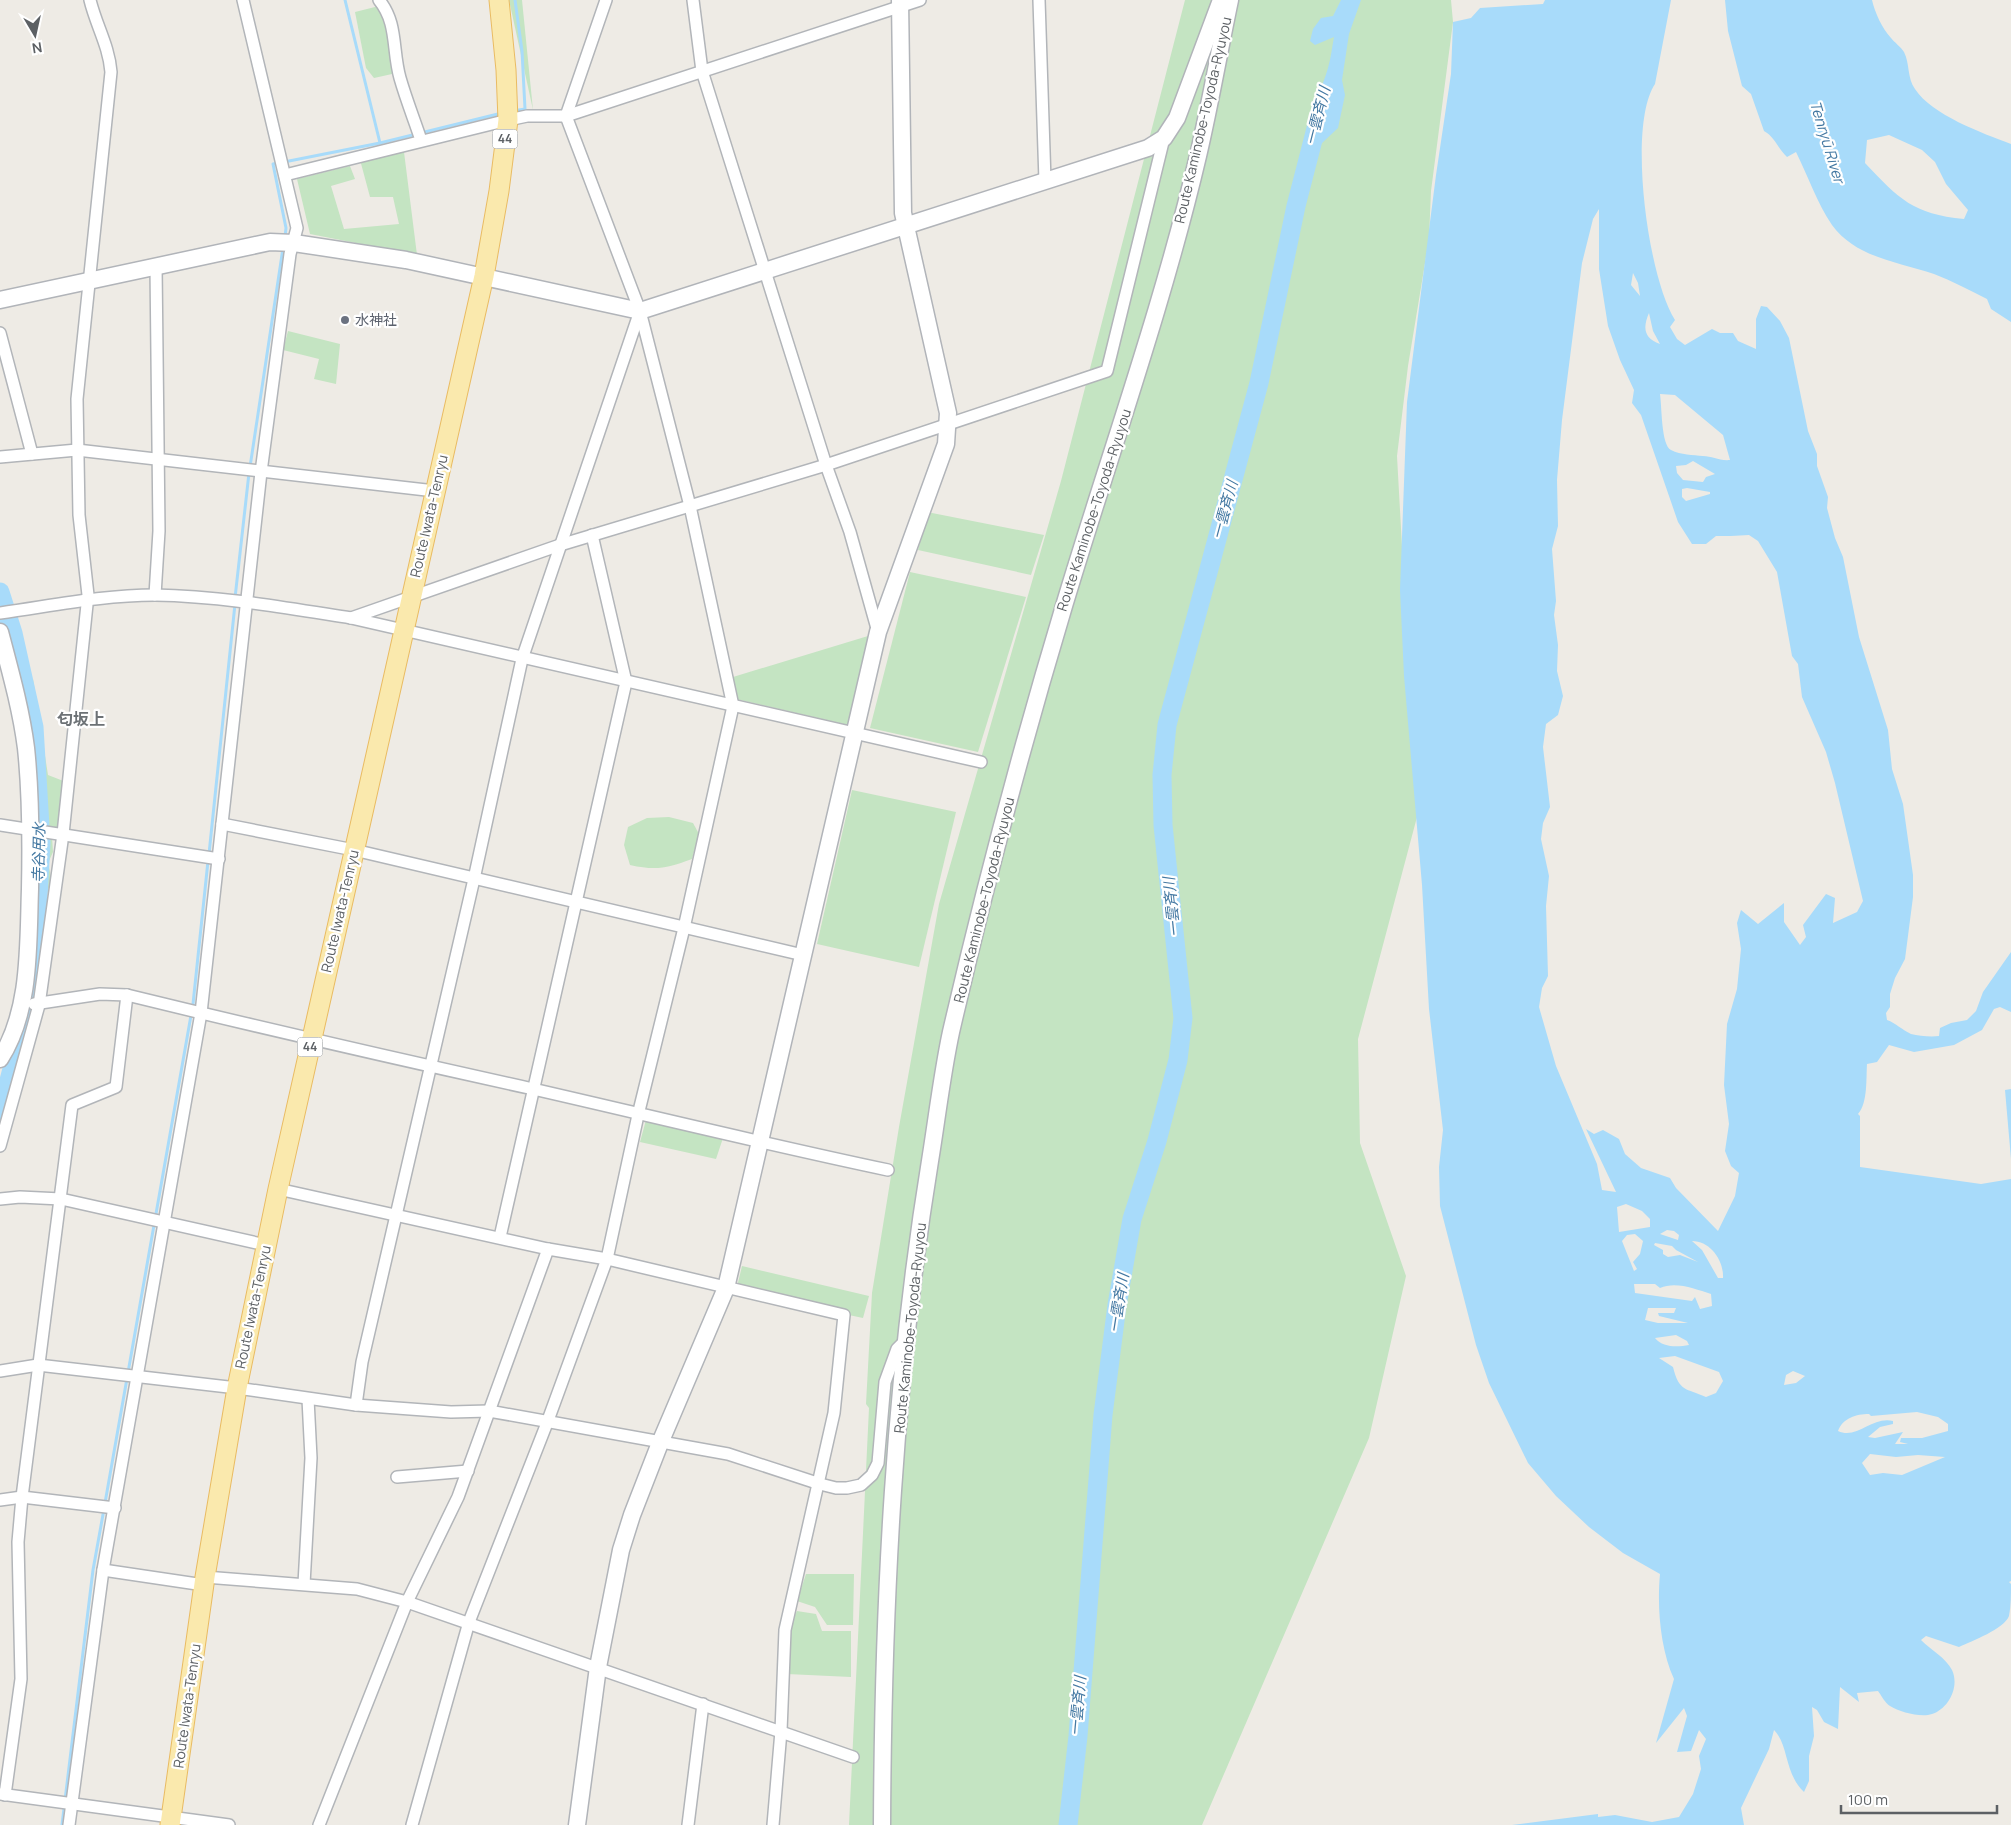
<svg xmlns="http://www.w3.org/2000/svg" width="2011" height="1825" viewBox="0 0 2011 1825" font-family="Manrope,'Noto Sans JP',sans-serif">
	<rect width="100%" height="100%" fill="#eeebe5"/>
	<!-- green -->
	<g fill="#c4e4c2">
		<path d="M 509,0 L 522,0 L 533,110 Z"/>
		<path d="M 1185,0 L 1451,0 L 1453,22 L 1431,191 L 1429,239 L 1408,366 L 1397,456 L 1417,817 L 1358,1039 L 1360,1143 L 1406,1276 L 1369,1438 L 1202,1825 L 849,1825 L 869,1408 L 866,1404 L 872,1293 L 899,1127 L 939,904 L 1061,481 Z"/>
		<path d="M 379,6 L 389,15 L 394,63 L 392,74 L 374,78 L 366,68 L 355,12 Z"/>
		<path d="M 404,152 L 417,255 L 310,234 L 297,179 L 350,166 L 355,179 L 331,186 L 344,229 L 399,224 L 393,197 L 370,197 L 359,156 Z"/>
		<path d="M 288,331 L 340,344 L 336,384 L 314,379 L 319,359 L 283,350 Z"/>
		<path d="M 927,512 L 1044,535 L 1031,575 L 918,550 Z"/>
		<path d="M 910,572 L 1026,597 L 978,752 L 870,728 Z"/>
		<path d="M 868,636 L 848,725 L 736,699 L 733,677 Z"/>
		<path d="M 33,679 L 48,775 L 66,782 L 61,833 L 52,836 L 53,852 L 48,863 C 53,882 50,884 44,901 C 39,914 42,931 43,945 L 36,947 L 20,683 Z"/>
		<path d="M 852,790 L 956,812 L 919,967 L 817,944 Z"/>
		<path d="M 669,817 L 693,823 L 699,834 L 692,859 C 667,868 657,871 630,865 L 624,845 L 628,827 L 647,818 Z"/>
		<path d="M 646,1120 L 723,1138 L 716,1159 L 640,1142 Z"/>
		<path d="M 742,1266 L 869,1296 L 863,1318 L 736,1291 Z"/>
		<path d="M 806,1574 L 854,1574 L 853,1625 L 827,1625 L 815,1607 L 797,1601 Z"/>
		<path d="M 797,1611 L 816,1614 L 822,1631 L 851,1631 L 851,1677 L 787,1674 L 784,1637 Z"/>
	</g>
	<!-- water -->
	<g fill="#a8dbfa" fill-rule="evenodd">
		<path d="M 1341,0 L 1361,0 L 1349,34 L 1342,80 L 1345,95 L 1338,128 L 1321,144 C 1304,123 1322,89 1328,68 C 1331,58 1332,47 1334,37 L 1315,45 L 1310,41 L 1313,29 L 1321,18 L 1333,16 Z"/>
		<path d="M 1545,0 L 1671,0 L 1655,84 C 1627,126 1648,278 1675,320 L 1670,327 L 1677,339 L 1685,345 L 1712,329 L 1720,333 L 1733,333 L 1738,341 L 1756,349 L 1756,319 L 1761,306 L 1767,307 L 1780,321 L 1789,338 L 1808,431 L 1817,454 L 1817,466 L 1828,497 L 1827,508 L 1835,538 L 1843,557 L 1859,637 L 1888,730 L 1892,769 L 1903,804 L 1913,875 L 1913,897 L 1905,959 L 1895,978 L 1890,994 L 1890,1007 L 1886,1013 L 1887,1020 C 1896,1023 1902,1030 1911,1034 C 1919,1036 1931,1037 1939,1036 L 1940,1028 L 1951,1023 L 1967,1020 L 1976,1011 L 1983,992 L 2011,952 L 2011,1012 L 2000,1007 L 1994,1009 L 1982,1030 L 1954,1045 L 1914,1052 L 1889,1045 L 1877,1062 L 1867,1064 C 1866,1078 1868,1103 1858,1114 L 1860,1116 L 1860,1167 L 1981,1184 L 2011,1179 L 2011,1581 L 2009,1582 L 2011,1584 C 2011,1594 2011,1606 2009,1616 C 2004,1629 1972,1641 1959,1647 L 1926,1636 L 1921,1640 C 1931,1650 1946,1658 1952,1670 C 1960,1687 1948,1709 1932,1714 C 1921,1718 1900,1712 1890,1706 C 1885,1703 1881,1695 1878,1691 L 1857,1693 L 1859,1702 L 1840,1687 L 1838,1729 L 1824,1722 L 1817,1710 L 1812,1707 L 1814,1736 L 1809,1756 L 1809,1781 L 1804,1792 C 1784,1773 1789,1745 1774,1730 L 1769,1749 L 1741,1808 L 1744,1825 L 1512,1825 L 1598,1814 L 1598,1817 L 1615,1815 L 1652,1822 L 1679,1817 L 1693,1794 L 1701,1769 L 1699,1756 L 1706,1739 L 1699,1730 L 1691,1751 L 1677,1752 L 1687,1716 L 1684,1708 L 1656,1743 L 1674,1679 C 1660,1648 1657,1607 1660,1574 L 1623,1553 L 1589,1527 L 1556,1496 L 1528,1463 L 1489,1383 L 1476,1345 L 1440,1206 L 1439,1167 L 1443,1130 L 1429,1009 L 1422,885 L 1404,676 L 1400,590 L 1407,402 L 1436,175 L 1451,74 L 1453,22 L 1471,18 L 1480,8 L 1543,4 ZM 1599,209 L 1599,269 L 1608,326 L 1620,360 L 1634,390 L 1632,403 L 1641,415 L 1678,522 L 1692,544 L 1706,544 L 1716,536 L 1731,536 L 1749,535 L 1758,541 L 1777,572 L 1792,656 L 1798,664 L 1802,697 L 1826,752 L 1835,783 L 1863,901 L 1857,912 L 1833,923 L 1835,898 L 1826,894 L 1803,925 L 1806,937 L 1800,945 L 1784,922 L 1784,903 L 1758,924 L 1741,910 L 1737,923 L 1741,949 L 1737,989 L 1727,1024 L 1724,1085 L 1729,1124 L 1725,1151 L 1731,1166 L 1739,1173 L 1735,1196 L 1718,1231 L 1676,1188 L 1670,1178 L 1641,1168 L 1625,1154 L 1619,1139 L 1603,1130 L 1594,1134 L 1586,1129 L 1616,1192 L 1602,1190 L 1597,1164 L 1556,1066 L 1539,1007 L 1542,988 L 1548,976 L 1546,906 L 1549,876 L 1541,839 L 1543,823 L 1550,807 L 1543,747 L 1546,724 L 1558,715 L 1563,696 L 1557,671 L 1558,645 L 1554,615 L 1556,601 L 1552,549 L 1558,526 L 1557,480 L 1562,420 L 1582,263 L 1593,219 ZM 1633,273 L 1638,283 L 1640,296 L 1631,285 ZM 1649,313 L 1653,331 L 1660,344 C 1643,338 1643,327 1649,313 ZM 1660,394 L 1675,395 L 1723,435 L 1730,460 C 1719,461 1712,456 1703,456 C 1693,455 1681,455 1671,450 C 1661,445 1662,407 1660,394 ZM 1693,461 L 1715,474 L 1706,477 L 1703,482 L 1683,480 L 1677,473 L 1676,466 L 1686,465 ZM 1687,488 L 1710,492 L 1710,494 L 1686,501 L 1682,497 L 1682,489 ZM 1626,1204 L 1642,1211 L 1650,1219 L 1650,1227 L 1619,1232 L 1617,1207 ZM 1667,1230 L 1674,1231 L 1679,1235 L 1678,1240 L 1660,1234 ZM 1635,1234 L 1643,1241 L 1640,1254 L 1633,1262 L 1637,1269 L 1634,1271 L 1622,1241 L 1627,1235 ZM 1692,1241 C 1710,1241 1724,1260 1723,1278 L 1718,1278 L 1702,1250 ZM 1655,1243 L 1672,1246 L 1676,1250 L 1698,1262 L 1680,1255 L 1668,1257 L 1663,1254 L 1663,1250 L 1654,1245 ZM 1634,1284 L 1655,1284 L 1660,1288 C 1676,1281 1695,1289 1711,1294 L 1712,1306 L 1700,1309 L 1695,1297 L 1692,1301 L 1635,1293 ZM 1648,1308 L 1676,1308 L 1674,1313 L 1658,1313 L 1659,1316 L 1688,1323 L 1658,1323 L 1645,1320 ZM 1676,1335 L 1687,1341 L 1689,1345 C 1678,1347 1663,1348 1655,1338 ZM 1675,1356 L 1719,1372 L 1723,1381 L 1716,1393 L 1706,1397 C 1686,1388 1679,1392 1673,1367 L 1659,1358 ZM 1793,1371 L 1805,1376 L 1796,1383 L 1784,1385 L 1786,1375 ZM 1917,1412 L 1938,1417 L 1948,1424 L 1948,1431 L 1922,1438 L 1901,1438 L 1900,1442 L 1908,1444 L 1895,1444 L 1903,1432 L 1875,1438 L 1868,1437 L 1880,1427 L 1893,1424 L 1893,1421 C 1872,1416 1857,1440 1838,1431 C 1843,1418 1856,1414 1869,1414 L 1871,1416 ZM 1870,1454 L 1896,1457 L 1918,1455 L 1945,1457 L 1902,1475 L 1883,1473 L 1870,1475 L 1862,1463 Z"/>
		<path d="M 1725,0 L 1872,0 C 1875,13 1882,28 1891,38 C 1894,42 1901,47 1904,52 C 1910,64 1907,78 1915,89 C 1932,115 1982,133 2011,144 L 2011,322 L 1991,309 L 1987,299 C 1969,290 1952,281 1934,274 C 1899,262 1856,258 1832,225 C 1817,203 1808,176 1796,152 L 1787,157 C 1778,149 1775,137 1764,131 L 1751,94 L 1742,86 L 1728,31 ZM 1889,135 L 1922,150 L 1935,162 L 1946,184 L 1968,210 L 1964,219 C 1913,214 1899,199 1865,163 L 1867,140 Z"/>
		<path d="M 2011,1089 L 2011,1159 L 2005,1090 Z"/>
	</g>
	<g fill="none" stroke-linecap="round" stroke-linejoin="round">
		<!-- stream -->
		<g stroke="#a8dbfa" stroke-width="3">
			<path d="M 345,0 L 380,143"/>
			<path d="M 513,111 L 525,109 L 522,51 L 515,0"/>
			<path d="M 284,162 L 380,143 L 502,113"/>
			<path d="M 278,163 L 273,164 L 286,228 L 285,237"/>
			<path d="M 250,467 L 283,248"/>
			<path d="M 235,598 L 249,473"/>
			<path d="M 209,854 L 235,604"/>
			<path d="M 105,1503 L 193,1004 L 208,861"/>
			<path d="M 62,1825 L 93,1570 L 104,1509"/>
		</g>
		<!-- river -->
		<g stroke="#a8dbfa" stroke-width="19">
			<path d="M 0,592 L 13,633 L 34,727 L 41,843 L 33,988 L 0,1115"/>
			<path d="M 1068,1825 L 1078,1736 L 1103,1415 L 1117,1305 L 1132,1219 L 1157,1141 L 1178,1060 L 1183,1018 L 1163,825 L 1162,775 L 1167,725 L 1259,383 L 1296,206 L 1322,105"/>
		</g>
		<!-- street casing -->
		<g stroke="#b2b5b9" stroke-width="14">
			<g id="street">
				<path d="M 379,0 C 398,23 392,50 400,78 C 406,99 414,119 421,140"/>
				<path d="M 693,0 L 702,71 L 826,465 L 850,532 L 878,632"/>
				<path d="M 1039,0 L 1045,181"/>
				<path d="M 285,175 L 508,120 L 527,116 L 566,116 L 920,0"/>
				<path d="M 0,333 L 32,454"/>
				<path d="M 0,457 L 77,450 L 435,491"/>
				<path d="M 155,595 L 159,531 L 156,266"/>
				<path d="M 0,613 C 51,606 103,595 155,595 C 220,596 287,608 351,618 L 981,762"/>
				<path d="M 351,618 L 560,545 L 826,465 L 1107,371 L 1164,138"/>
				<path d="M 222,824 L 354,850 L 803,955"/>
				<path d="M 0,825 L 219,859"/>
				<path d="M 34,1004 L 100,994 L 127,995 C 262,1028 397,1059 533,1089 C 651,1116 769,1145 888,1170"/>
				<path d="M 0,1146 L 39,1005 L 63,834 L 88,595 L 79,515 L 77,399 L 111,72 C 109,46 96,25 90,0"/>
				<path d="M 278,1189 L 548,1249 L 607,1259 L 844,1315 L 834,1413 L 785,1630 L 781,1731 L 773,1825"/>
				<path d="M 0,1199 L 20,1197 L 61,1199 L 266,1245"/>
				<path d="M 500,1237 L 626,682 L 592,535"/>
				<path d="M 0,1371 L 38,1365 L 237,1388 L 356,1405 L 451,1412 L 489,1411 L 728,1454 L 820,1484 L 836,1488 L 847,1488 L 861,1485 L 872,1475 L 878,1463 L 885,1382 L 897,1349 L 906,1340"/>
				<path d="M 356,1405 L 362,1362 L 474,879 L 522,659 L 640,311"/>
				<path d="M 397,1477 L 468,1471"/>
				<path d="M 0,1500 L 22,1497 L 115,1508"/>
				<path d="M 103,1570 L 204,1585"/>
				<path d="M 205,1577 L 357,1589 L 407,1602 L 853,1757"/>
				<path d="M 304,1584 L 311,1458 L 308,1399"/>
				<path d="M 0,1794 L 229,1825"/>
				<path d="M 5,1795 L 21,1679 L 18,1542 L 22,1497 L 72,1105 L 116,1087 L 127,995"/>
				<path d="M 69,1825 L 103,1570 L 201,1013 L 261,472 L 290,254 L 297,228 L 243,0"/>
				<path d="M 319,1825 L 407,1602 L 458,1497 L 548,1249"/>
				<path d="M 412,1825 L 469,1622 L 547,1423 L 607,1259 L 638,1115 L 684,928 L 733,706 L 690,506 L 640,311 L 566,116 L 606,0"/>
				<path d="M 688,1825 L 703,1704"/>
			</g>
		</g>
		<!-- secondary casing -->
		<g stroke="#b1b4b9" stroke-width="19">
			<g id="secondary">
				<path d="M 0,300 L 270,242 L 294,243 L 406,260 L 640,311 L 1148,148 L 1164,138 L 1177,118 L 1221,0"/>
				<path d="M 0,632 C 10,670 21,709 26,748 C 31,795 31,842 30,889 C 28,945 31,1011 0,1059"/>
				<path d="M 577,1825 L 598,1667 L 621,1550 L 632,1515 L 660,1443 L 726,1288 L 878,632 L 946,444 L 948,413 L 903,213 L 900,0"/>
				<path d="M 882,1825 C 883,1603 894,1381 930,1161 C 937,1118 942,1074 951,1032 C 984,889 1022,746 1064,606 C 1109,456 1162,309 1198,156 C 1210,105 1219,52 1230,0"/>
			</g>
		</g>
		<!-- primary casing -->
		<g stroke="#e9bb62" stroke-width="21">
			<path id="primary" d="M 170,1825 L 205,1577 L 237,1388 L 278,1189 L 484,276 L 499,191 L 508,120 L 506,70 L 499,0"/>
		</g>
		<!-- street -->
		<use href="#street" stroke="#fff" stroke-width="11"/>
		<!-- secondary -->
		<use href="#secondary" stroke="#fff" stroke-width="16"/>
		<!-- primary -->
		<use href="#primary" stroke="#fae9ad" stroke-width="19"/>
	</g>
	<!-- markers -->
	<circle fill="#6b7280" stroke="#fff" stroke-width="2" cx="345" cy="320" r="5"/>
	<g text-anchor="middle" stroke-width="4.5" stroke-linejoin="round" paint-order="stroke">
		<!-- shield labels -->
		<g fill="#fff" stroke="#8d9092" stroke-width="1">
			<rect x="492.5" y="129.5" width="25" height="19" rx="4"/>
			<rect x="297.5" y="1037.5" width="25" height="19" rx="4"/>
		</g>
		<g font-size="12" font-weight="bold" fill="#5c6064">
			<text x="505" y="143">44</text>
			<text x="310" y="1051">44</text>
		</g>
		<!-- street labels -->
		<g font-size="14" fill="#5c6064" stroke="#fff">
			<text transform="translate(1203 120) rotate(-77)" y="5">Route Kaminobe-Toyoda-Ryuyou</text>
			<text transform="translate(1094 510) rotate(-72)" y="5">Route Kaminobe-Toyoda-Ryuyou</text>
			<text transform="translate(429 516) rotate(-77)" y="5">Route Iwata-Tenryu</text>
			<text transform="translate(984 900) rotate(-76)" y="5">Route Kaminobe-Toyoda-Ryuyou</text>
			<text transform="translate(340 911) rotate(-77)" y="5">Route Iwata-Tenryu</text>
			<text transform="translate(253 1307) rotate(-78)" y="5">Route Iwata-Tenryu</text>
			<text transform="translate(910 1328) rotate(-84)" y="5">Route Kaminobe-Toyoda-Ryuyou</text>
			<text transform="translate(187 1706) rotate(-82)" y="5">Route Iwata-Tenryu</text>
		</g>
		<!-- worship labels -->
		<g font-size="14" fill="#5b616d" stroke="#fff" text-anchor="start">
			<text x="355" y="325">水神社</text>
		</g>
		<!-- water labels -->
		<g font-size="15" font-style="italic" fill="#4378a2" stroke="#fff">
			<text transform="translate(1318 116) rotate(-76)" y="5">一雲斉川</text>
			<text transform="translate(1827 142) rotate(73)" y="5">Tenryū River</text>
			<text transform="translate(1225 510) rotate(-75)" y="5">一雲斉川</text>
			<text transform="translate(39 853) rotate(-89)" y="5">寺谷用水</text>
			<text transform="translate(1172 907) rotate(-96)" y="5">一雲斉川</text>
			<text transform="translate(1119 1303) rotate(-81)" y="5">一雲斉川</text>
			<text transform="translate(1078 1706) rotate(-85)" y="5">一雲斉川</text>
		</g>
		<!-- quarter labels -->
		<g font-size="16" font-weight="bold" fill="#6d7276" stroke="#fff">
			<text x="81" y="725">匂坂上</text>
		</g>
	</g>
	<!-- north arrow -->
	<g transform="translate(35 35) rotate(171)" stroke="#ffffff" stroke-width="4" paint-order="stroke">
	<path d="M0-4L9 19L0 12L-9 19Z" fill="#5c6064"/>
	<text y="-8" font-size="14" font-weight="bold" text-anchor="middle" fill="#5c6064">N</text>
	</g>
	<!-- scale -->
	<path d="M1841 1805v8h156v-8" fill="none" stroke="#5c6064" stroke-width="2.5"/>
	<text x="1848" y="1805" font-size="15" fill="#5c6064" stroke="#ffffff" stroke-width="4" paint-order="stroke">100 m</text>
</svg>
